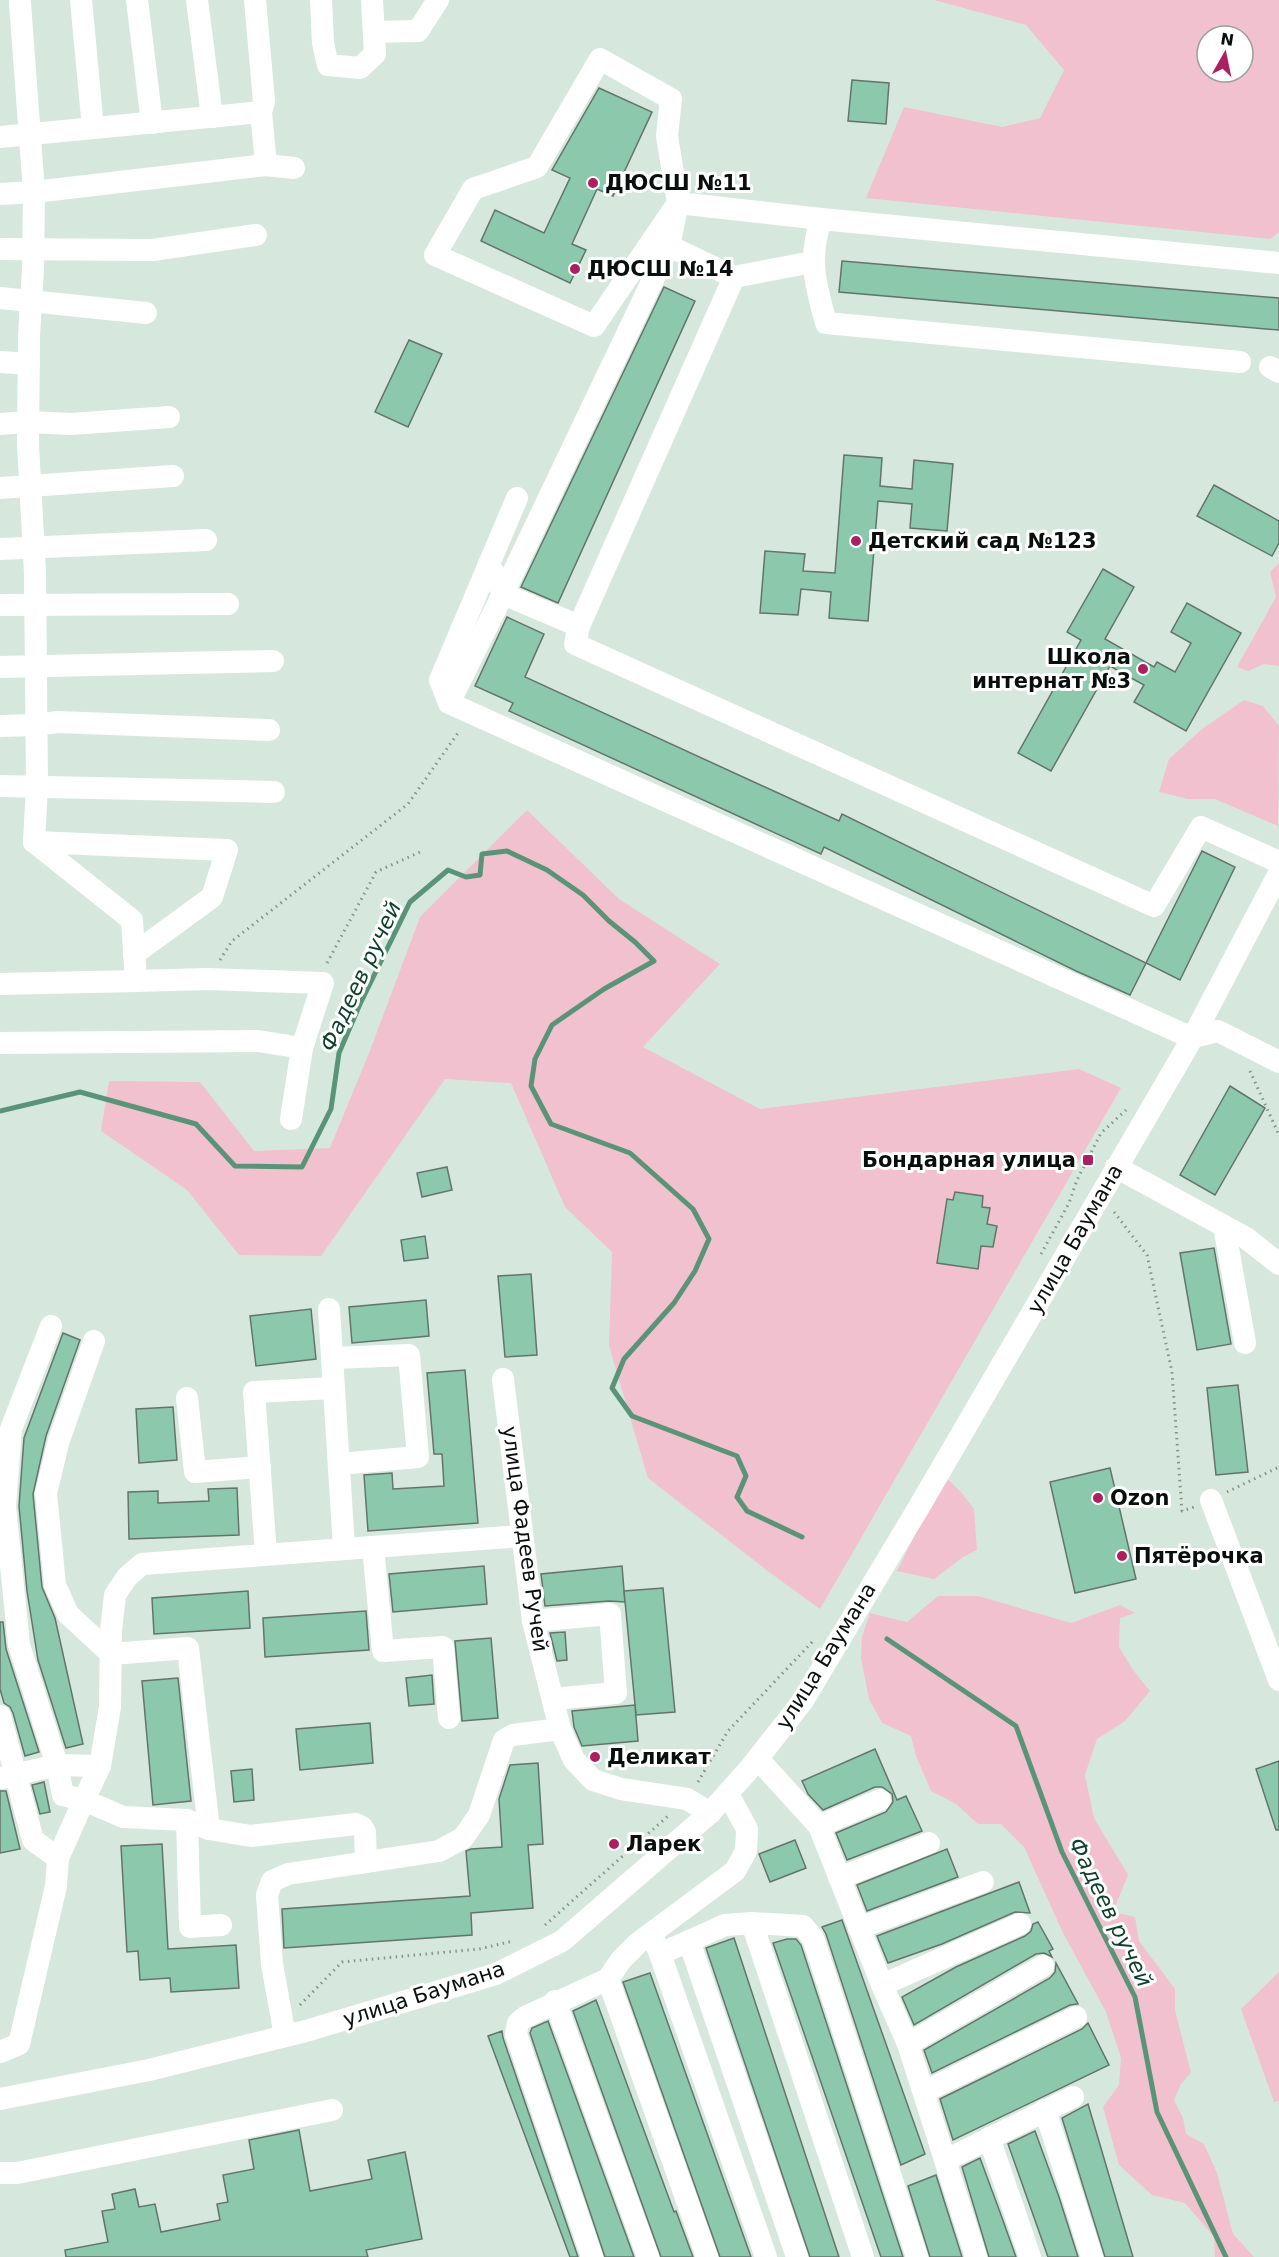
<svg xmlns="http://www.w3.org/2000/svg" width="1279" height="2257" viewBox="0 0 1279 2257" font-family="'DejaVu Sans',sans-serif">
	<rect width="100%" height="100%" fill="#d6e8de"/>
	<!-- green -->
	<g fill="#f1c1cf" fill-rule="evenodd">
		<path d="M 934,0 L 1279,0 L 1279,232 L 1270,239 L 866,198 L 904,107 L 1002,127 L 1040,118 L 1064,70 L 1026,25 ZM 1207,36 L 1243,36 L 1243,72 L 1207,72 Z"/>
		<path d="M 1279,563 L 1279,666 L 1264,664 L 1248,671 L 1237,667 L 1276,597 L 1270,572 Z"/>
		<path d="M 1244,700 L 1263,706 L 1279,726 L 1278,826 L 1215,799 L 1188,799 L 1159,792 L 1169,759 L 1202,729 Z"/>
		<path d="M 527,810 L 619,899 L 720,964 L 643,1047 L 760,1109 L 1079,1069 L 1121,1088 L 820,1609 L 769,1572 L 648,1478 L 609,1346 L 612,1252 L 565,1207 L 511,1083 L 445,1079 L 321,1256 L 239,1255 L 187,1190 L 101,1131 L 109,1081 L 200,1082 L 254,1151 L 330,1148 L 369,1053 L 420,917 Z"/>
		<path d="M 941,1473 L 960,1491 L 974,1509 L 977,1550 L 963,1557 L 934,1579 L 897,1571 L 932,1501 Z"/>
		<path d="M 938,1596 L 978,1596 L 1071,1623 L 1120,1605 L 1135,1613 L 1120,1618 L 1119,1647 L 1133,1670 L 1150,1691 L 1125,1721 L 1097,1739 L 1085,1775 L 1094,1818 L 1128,1875 L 1113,1912 L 1135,1917 L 1139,1941 L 1175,1989 L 1175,2010 L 1191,2073 L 1181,2084 L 1174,2100 L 1183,2118 L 1186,2134 L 1204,2144 L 1217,2173 L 1233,2234 L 1254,2257 L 1215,2257 L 1214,2237 L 1185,2203 L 1152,2195 L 1119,2165 L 1103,2107 L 1119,2085 L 1121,2058 L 1106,2012 L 1063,1933 L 1024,1847 L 1001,1824 L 978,1824 L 956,1804 L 931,1791 L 916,1756 L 911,1736 L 882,1723 L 869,1699 L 861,1658 L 862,1637 L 870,1613 L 907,1622 Z"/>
		<path d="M 1279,1972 L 1279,2101 L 1274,2102 L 1241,2009 Z"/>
	</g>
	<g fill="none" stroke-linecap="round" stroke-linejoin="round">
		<!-- stream -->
		<g stroke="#599479" stroke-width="5">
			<path d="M 0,1111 L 80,1092 L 196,1124 L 235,1166 L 302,1167 L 331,1109 L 339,1053 L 360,1004 L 410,902 L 448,870 L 466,877 L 480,875 L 482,854 L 507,851 L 547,870 L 583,895 L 609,921 L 635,942 L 654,961 L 604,989 L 552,1025 L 535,1059 L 531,1086 L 551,1124 L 630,1153 L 693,1209 L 709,1239 L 695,1271 L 674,1303 L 624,1359 L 612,1388 L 632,1416 L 737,1456 L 746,1476 L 737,1497 L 747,1511 L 802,1537"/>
			<path d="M 887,1639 L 1016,1726 L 1062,1852 L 1135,1997 L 1157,2112 L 1226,2257"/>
		</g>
	</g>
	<!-- building -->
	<g fill="#8cc9ac" stroke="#64746c" stroke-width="1.5">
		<path d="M 852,80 L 889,83 L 886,124 L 848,121 Z"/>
		<path d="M 599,88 L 652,112 L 613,196 L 597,189 L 572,244 L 586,250 L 570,283 L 481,241 L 495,210 L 544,233 L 570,178 L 552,170 Z"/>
		<path d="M 842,261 L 1279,298 L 1279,330 L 839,292 Z"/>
		<path d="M 664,287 L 695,301 L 558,603 L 521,587 Z"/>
		<path d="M 409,340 L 442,354 L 408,427 L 375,412 Z"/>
		<path d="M 844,455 L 882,458 L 880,486 L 912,489 L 914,460 L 953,464 L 947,531 L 910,528 L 912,504 L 878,501 L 868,621 L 829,618 L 831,592 L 801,589 L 798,615 L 760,613 L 765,551 L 805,554 L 803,571 L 835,573 Z"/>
		<path d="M 1214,485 L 1279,521 L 1279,543 L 1272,556 L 1197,516 Z"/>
		<path d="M 1103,569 L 1134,587 L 1105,639 L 1154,667 L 1157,662 L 1175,672 L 1191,643 L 1171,632 L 1187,603 L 1241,633 L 1186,731 L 1134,702 L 1144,685 L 1110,666 L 1051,771 L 1018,753 L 1081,640 L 1067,632 Z"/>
		<path d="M 507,617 L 544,634 L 525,677 L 839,821 L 842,814 L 1146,963 L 1130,995 L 1076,971 L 824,847 L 821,854 L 509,711 L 513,703 L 475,686 Z"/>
		<path d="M 1202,851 L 1235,867 L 1180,980 L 1146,963 Z"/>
		<path d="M 1230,1086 L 1265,1108 L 1215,1195 L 1180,1175 Z"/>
		<path d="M 447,1167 L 452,1190 L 422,1197 L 417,1173 Z"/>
		<path d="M 955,1192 L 983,1196 L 982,1207 L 990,1208 L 987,1224 L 997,1226 L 993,1247 L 981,1246 L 978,1269 L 937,1263 L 947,1199 L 953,1200 Z"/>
		<path d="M 425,1236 L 428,1258 L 404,1261 L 401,1240 Z"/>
		<path d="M 1214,1248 L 1231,1344 L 1197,1350 L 1180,1253 Z"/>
		<path d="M 531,1274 L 537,1355 L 505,1357 L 498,1276 Z"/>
		<path d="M 426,1300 L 429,1336 L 352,1343 L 349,1307 Z"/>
		<path d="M 311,1309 L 316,1359 L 256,1366 L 250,1316 Z"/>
		<path d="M 63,1333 L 80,1340 L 46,1436 L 33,1494 L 42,1587 L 55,1618 L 83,1744 L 66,1748 L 38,1660 L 27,1591 L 19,1506 L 24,1438 Z"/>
		<path d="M 465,1370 L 478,1523 L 368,1531 L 364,1475 L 392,1473 L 393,1489 L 444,1486 L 442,1454 L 434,1454 L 427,1373 Z"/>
		<path d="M 1238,1385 L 1248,1472 L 1216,1475 L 1207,1388 Z"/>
		<path d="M 173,1407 L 177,1460 L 139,1463 L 136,1409 Z"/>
		<path d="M 1110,1468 L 1136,1579 L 1075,1593 L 1050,1482 Z"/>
		<path d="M 237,1488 L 239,1535 L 129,1539 L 128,1492 L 158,1491 L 158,1503 L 209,1501 L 208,1489 Z"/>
		<path d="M 484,1566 L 487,1604 L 393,1612 L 389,1574 Z"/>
		<path d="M 622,1566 L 625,1602 L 609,1601 L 545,1606 L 541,1574 Z"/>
		<path d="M 663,1588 L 675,1712 L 636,1715 L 624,1591 Z"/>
		<path d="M 248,1591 L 250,1628 L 154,1634 L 152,1598 Z"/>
		<path d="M 366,1611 L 369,1650 L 265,1657 L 263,1618 Z"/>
		<path d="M 0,1622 L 3,1622 L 6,1649 L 39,1752 L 25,1756 L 13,1713 L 10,1707 L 4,1703 L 0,1689 Z"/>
		<path d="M 565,1632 L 567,1660 L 557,1661 L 550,1633 Z"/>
		<path d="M 491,1638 L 498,1718 L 462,1721 L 455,1641 Z"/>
		<path d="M 432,1675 L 434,1704 L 409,1706 L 406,1678 Z"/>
		<path d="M 178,1678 L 191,1801 L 153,1805 L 142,1681 Z"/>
		<path d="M 635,1705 L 638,1741 L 582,1746 L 574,1727 L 572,1711 Z"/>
		<path d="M 370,1723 L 373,1763 L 300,1770 L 296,1729 Z"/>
		<path d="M 875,1749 L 897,1800 L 906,1796 L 922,1831 L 847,1860 L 836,1833 L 886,1812 L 893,1802 L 892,1794 L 882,1787 L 875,1787 L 823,1810 L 808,1794 L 802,1781 Z"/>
		<path d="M 1279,1761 L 1279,1830 L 1276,1830 L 1256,1769 Z"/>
		<path d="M 538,1763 L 543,1844 L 528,1845 L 533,1908 L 471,1913 L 472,1935 L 284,1948 L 282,1909 L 470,1896 L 466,1851 L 471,1849 L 502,1847 L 499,1799 L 510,1765 Z"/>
		<path d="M 252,1769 L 254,1800 L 234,1802 L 231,1771 Z"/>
		<path d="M 44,1782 L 50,1812 L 40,1814 L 32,1785 Z"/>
		<path d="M 0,1791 L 6,1791 L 20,1849 L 0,1853 Z"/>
		<path d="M 795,1840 L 806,1868 L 770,1882 L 759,1854 Z"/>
		<path d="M 162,1844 L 168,1949 L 236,1945 L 239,1988 L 171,1992 L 170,1978 L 140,1980 L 138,1951 L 127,1952 L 121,1846 Z"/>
		<path d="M 947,1849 L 958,1877 L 867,1911 L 857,1885 Z"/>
		<path d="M 1019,1882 L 1030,1913 L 1015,1912 L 942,1944 L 888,1963 L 877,1936 Z"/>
		<path d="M 842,1920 L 925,2154 L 901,2165 L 826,1934 L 822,1927 Z"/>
		<path d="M 1038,1922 L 1053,1949 L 1049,1951 L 1052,1957 L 1044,1953 L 1036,1954 L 914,2025 L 902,1997 L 956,1967 L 1025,1936 L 1031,1931 L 1033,1924 Z"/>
		<path d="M 734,1938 L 839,2257 L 810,2257 L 706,1948 Z"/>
		<path d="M 787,1939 L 796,1939 L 801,1945 L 903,2257 L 881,2257 L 773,1943 Z"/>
		<path d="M 1056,1963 L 1078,2004 L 1070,2005 L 932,2073 L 924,2050 L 1050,1978 L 1055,1972 Z"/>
		<path d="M 650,1973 L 751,2257 L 720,2257 L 623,1982 Z"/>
		<path d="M 596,2000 L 674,2212 L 676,2211 L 693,2257 L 661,2257 L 573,2011 Z"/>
		<path d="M 548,2021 L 634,2257 L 605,2257 L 530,2033 L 532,2028 Z"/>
		<path d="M 1088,2023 L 1109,2065 L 953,2140 L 940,2099 L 1082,2029 Z"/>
		<path d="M 502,2031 L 503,2038 L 578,2257 L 570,2257 L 488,2036 Z"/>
		<path d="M 1088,2104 L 1133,2257 L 1105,2257 L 1062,2118 Z"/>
		<path d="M 299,2130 L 310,2191 L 372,2179 L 368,2160 L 405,2152 L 422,2239 L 366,2250 L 368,2257 L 66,2257 L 65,2250 L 108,2242 L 102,2211 L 115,2209 L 112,2194 L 135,2189 L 139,2207 L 155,2204 L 161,2232 L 220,2220 L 217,2204 L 228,2202 L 223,2175 L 254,2169 L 249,2140 Z"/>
		<path d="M 1035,2131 L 1059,2197 L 1078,2257 L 1048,2257 L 1008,2144 Z"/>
		<path d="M 980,2158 L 1001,2215 L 1016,2257 L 989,2257 L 962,2167 Z"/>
		<path d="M 936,2175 L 962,2257 L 930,2257 L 908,2186 Z"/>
	</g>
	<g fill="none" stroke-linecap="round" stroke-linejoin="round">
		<!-- path -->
		<g stroke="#85938b" stroke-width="3" stroke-dasharray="1.5 4.5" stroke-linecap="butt">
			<path d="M 220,960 L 232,941 L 408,804 L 460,730"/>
			<path d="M 327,963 L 376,872 L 420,852"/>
			<path d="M 1250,1071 L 1279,1135"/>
			<path d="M 1114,1212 L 1147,1255 L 1172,1372 L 1182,1511 L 1194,1507"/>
			<path d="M 1041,1254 L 1069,1203 L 1077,1180 L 1101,1133 L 1126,1110"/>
			<path d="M 1227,1492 L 1279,1467"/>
			<path d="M 698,1782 L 728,1731 L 814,1640"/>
			<path d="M 545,1925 L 668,1816"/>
			<path d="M 300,2005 L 342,1962 L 479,1949 L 513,1941"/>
		</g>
		<!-- minor -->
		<g stroke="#fff" stroke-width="22">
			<path d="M 81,0 L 93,128"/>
			<path d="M 137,0 L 152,123"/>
			<path d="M 197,0 L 212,117"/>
			<path d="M 255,0 L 264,101 L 261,112"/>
			<path d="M 321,0 L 323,43 L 328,65 L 360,68 L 375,54 L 372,0"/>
			<path d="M 374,32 L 418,31 L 438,0"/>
			<path d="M 0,137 L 261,112 L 266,165"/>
			<path d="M 0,194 L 34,192 L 266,165 L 294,168"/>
			<path d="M 821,219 C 808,260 815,283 826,323 L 1240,362"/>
			<path d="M 669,246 L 678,203 L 667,136 L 671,99 L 600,59 L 537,167 L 473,189 L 435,255 L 594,326 L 678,203 L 821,219 L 1279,263"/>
			<path d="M 0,249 L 153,250 L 256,235"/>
			<path d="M 0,298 L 146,313"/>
			<path d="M 0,362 L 29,364"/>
			<path d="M 1270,367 L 1279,372"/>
			<path d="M 0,424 L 28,422 L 71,424 L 169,417"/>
			<path d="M 0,488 L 173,476"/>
			<path d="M 517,498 L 440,680 L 449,703 L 1181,1033 L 1193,1037 L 1218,1031 L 1279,1062"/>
			<path d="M 0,549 L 206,540"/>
			<path d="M 489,563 L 503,594 L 579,626 L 575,644 L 1154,906 L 1201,827 L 1279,862"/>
			<path d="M 0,605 L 228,604"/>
			<path d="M 579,626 L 734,277 L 812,262"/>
			<path d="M 0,667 L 273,661"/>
			<path d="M 449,703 L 503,594 L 669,246 L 734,277"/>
			<path d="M 0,726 L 35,725 L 57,722 L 269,730"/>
			<path d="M 0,786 L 274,792"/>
			<path d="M 34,842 L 227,850 L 212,897 L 134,954"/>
			<path d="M 136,981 L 207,979 L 323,983 L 302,1048"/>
			<path d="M 0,984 L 136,981 L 132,920 L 34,842 L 37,786 L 35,573 L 28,445 L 29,336 L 33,269 L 34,192 L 20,3"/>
			<path d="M 0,1043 L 258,1041 L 302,1048 L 291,1119"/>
			<path d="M 1116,1167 L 1246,1238 L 1279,1264"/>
			<path d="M 1224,1226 L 1245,1343"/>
			<path d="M 329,1309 L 344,1548"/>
			<path d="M 94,1341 L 59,1440 L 46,1493 L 55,1585 L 68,1614 L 111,1654 L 188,1648 L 209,1829"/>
			<path d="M 332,1358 L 409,1355 L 418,1457 L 339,1464"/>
			<path d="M 503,1379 L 533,1621 L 560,1729 L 574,1760 L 593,1780 L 621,1789 L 687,1799 L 710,1813"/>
			<path d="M 187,1398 L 195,1472 L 260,1467"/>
			<path d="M 1211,1500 L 1279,1680"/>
			<path d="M 373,1547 L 383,1651 L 443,1647 L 449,1718"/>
			<path d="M 266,1554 L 254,1392 L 334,1388"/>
			<path d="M 533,1621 L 610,1614 L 616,1693 L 553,1699"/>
			<path d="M 0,1716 L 33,1840 L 58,1858"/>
			<path d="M 758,1759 L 819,1826 L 882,1985 L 908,2044 L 976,2257"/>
			<path d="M 1,1778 L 57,1765 L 100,1766"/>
			<path d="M 187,1820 L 190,1927 L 221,1925"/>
			<path d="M 819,1826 L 880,1800"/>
			<path d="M 366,1862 L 365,1832 L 362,1827 L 356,1824 L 251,1836 L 209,1829 L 187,1820 L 123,1817 L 84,1800 L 100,1766 L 110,1707 L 111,1631 L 115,1595 L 127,1577 L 142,1564 L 522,1536"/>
			<path d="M 839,1878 L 929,1843"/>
			<path d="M 752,1923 L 863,2257"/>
			<path d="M 859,1928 L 983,1882"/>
			<path d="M 654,1940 L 660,1954 L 766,2257"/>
			<path d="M 689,1941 L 797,2257"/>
			<path d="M 660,1954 L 725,1925 L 752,1923 L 803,1926 L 813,1938 L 917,2257"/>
			<path d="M 608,1979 L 707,2257"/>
			<path d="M 882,1985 L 1020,1924"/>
			<path d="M 555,2001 L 648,2257"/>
			<path d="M 285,2036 L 272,1964 L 267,1895 L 272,1881 L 288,1874 L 439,1851 L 463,1838 L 479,1815 L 504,1740 L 513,1735 L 560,1729"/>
			<path d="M 908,2044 L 1043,1966"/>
			<path d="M 0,2052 L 19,2044 L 56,1886 L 58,1858 L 84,1800 L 63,1795 L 57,1765 L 19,1645 L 5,1506 L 11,1429 L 51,1326"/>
			<path d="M 924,2092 L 1076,2017"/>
			<path d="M 0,2099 L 149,2070 L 306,2031 L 496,1974 L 562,1941 L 710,1813 L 751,1767 L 802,1702 L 919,1507 L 1193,1037 L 1279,873"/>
			<path d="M 1045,2110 L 1092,2257"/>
			<path d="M 989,2138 L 1030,2257"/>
			<path d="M 946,2160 L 1073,2097"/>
			<path d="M 0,2173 L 17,2173 L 332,2110"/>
			<path d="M 592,2257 L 516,2034 L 518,2023 L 525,2017 L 608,1979 L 621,1960 L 638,1943 L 735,1871 L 746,1851 L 747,1829 L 728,1794"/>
		</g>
	</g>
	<!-- markers -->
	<g fill="#ac2060" stroke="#fff" stroke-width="2">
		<circle cx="593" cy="183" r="6"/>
		<circle cx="575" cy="269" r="6"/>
		<circle cx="856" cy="541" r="6"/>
		<circle cx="1143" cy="669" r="6"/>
		<rect x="1082" y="1154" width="12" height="12" rx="3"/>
		<circle cx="1098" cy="1498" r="6"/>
		<circle cx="1122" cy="1556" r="6"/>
		<circle cx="595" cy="1757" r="6"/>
		<circle cx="614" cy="1844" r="6"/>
	</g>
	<g text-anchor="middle" stroke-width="6" stroke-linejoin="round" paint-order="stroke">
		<!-- poi labels -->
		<g font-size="21" font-weight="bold" fill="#090f0c" stroke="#fff" text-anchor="start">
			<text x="605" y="190">ДЮСШ №11</text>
			<text x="587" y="276">ДЮСШ №14</text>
			<text x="868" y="548">Детский сад №123</text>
			<text x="1131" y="664" text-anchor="end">Школа<tspan x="1131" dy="24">интернат №3</tspan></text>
			<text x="1076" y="1167" text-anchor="end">Бондарная улица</text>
			<text x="1110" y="1505">Ozon</text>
			<text x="1134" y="1563">Пятёрочка</text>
			<text x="607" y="1764">Деликат</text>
			<text x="626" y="1851">Ларек</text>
		</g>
		<!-- street labels -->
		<g font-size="21" fill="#090f0c" stroke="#fff">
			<text transform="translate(1075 1239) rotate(-60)" y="7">улица Баумана</text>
			<text transform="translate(525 1539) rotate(82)" y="7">улица Фадеев Ручей</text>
			<text transform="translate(826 1656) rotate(-58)" y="7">улица Баумана</text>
			<text transform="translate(424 1994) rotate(-18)" y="7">улица Баумана</text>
		</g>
		<!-- water labels -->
		<g font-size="22" font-style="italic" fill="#0c3f2c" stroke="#fff">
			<text transform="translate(360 976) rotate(-65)" y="8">Фадеев ручей</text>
			<text transform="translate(1111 1912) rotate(64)" y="8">Фадеев ручей</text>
		</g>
	</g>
	<!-- north arrow -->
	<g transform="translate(1225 54) rotate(9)"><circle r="28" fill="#ffffff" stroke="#9d9f9e" stroke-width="1.5"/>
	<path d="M0-4.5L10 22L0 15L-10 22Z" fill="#ac2060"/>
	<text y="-9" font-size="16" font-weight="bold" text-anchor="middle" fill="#090f0c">N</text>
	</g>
</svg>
